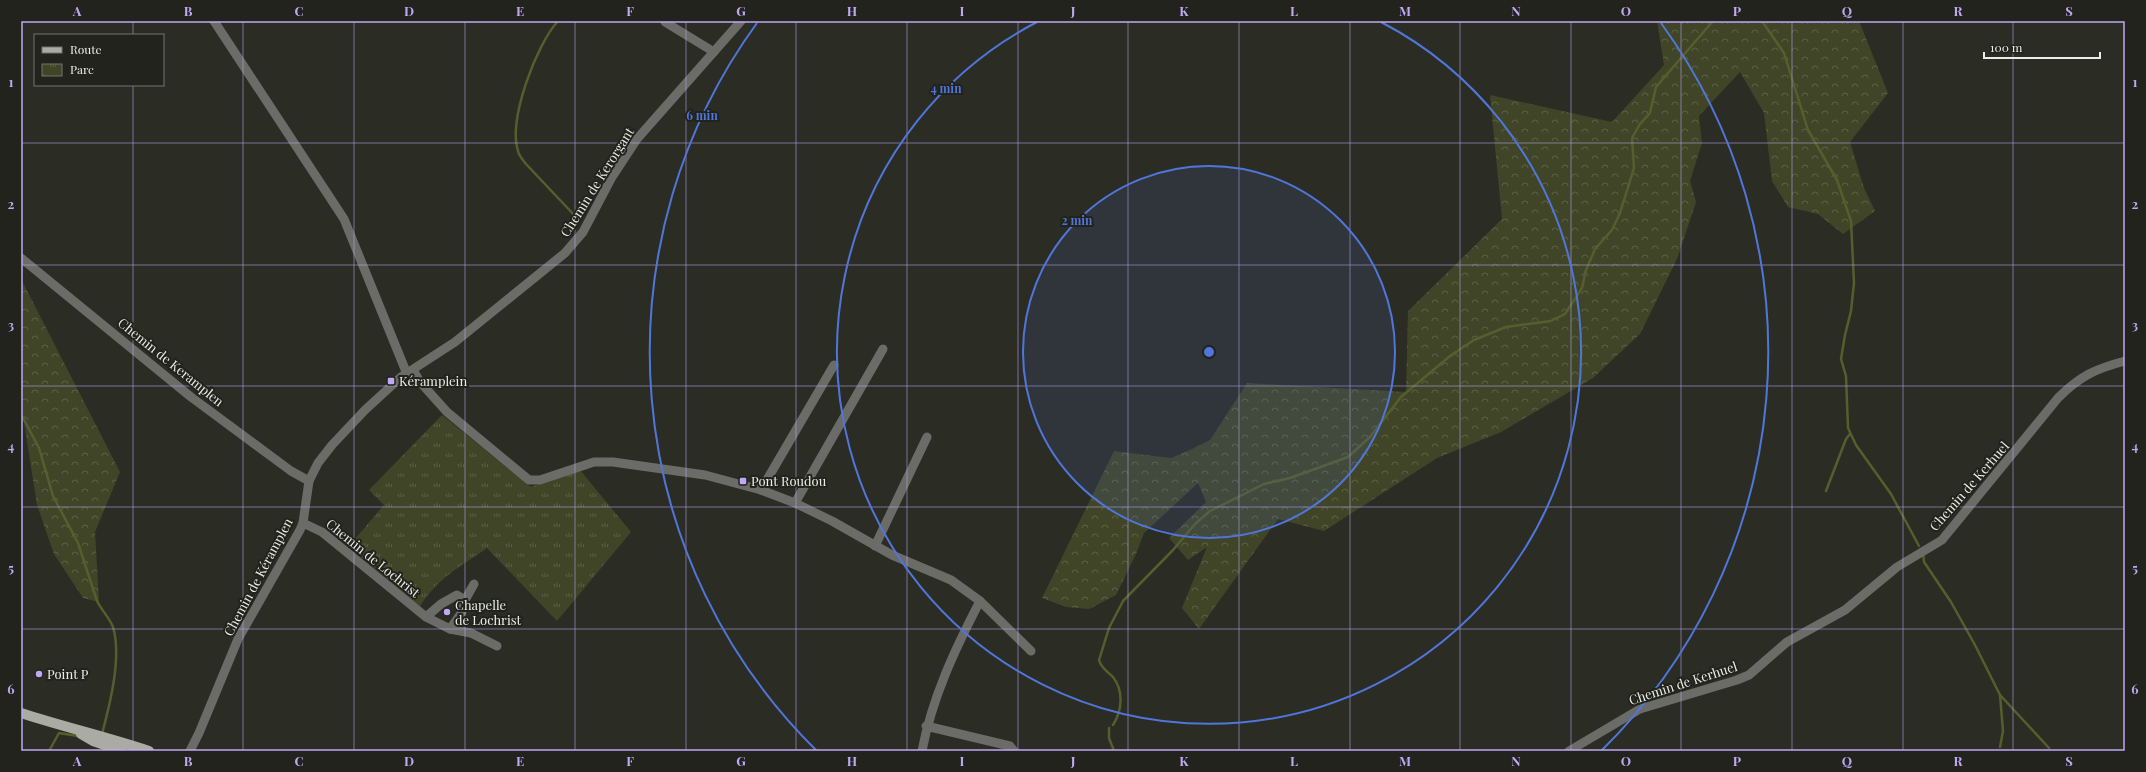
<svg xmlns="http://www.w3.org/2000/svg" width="2146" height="772" viewBox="0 0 2146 772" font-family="'Playfair Display',serif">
	<defs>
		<pattern id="forest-crowns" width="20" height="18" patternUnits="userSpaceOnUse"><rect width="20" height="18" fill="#404528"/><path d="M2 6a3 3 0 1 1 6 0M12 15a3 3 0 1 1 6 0" fill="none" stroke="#5c6047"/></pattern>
		<pattern id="park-tufts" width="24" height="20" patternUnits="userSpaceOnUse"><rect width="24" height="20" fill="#404528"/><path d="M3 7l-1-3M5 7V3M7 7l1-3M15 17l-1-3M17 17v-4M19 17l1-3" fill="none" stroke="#5c6047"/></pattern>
	</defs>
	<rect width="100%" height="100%" fill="#2b2d25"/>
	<!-- forest -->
	<g fill="url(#forest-crowns)">
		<path d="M 1657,21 L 1859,21 L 1888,93 L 1850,142 L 1864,188 L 1875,211 L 1843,234 L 1818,214 L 1788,207 L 1772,181 L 1764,113 L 1740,72 L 1699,116 L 1702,143 L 1690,181 L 1696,202 L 1677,259 L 1640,334 L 1593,378 L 1501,432 L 1437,458 L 1324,531 L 1278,519 L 1199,629 L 1182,608 L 1207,547 L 1188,560 L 1169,538 L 1206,502 L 1198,483 L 1144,533 L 1136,554 L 1116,595 L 1089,609 L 1066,607 L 1042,598 L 1114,451 L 1171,458 L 1192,449 L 1210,440 L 1247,383 L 1406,392 L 1408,311 L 1502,219 L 1490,95 L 1612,122 L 1664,65 Z"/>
		<path d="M 21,279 L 120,472 L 95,532 L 99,602 L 83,598 L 54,554 L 37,505 L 24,422 L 21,419 Z"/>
	</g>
	<!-- park -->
	<path fill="url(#park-tufts)" d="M 442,415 L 531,487 L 580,470 L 631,532 L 557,621 L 487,548 C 460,567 437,578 419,608 L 349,546 L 384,505 L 369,490 Z"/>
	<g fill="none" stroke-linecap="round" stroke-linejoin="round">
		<!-- stream -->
		<g stroke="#565e2d" stroke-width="2.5">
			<path d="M 558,21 C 536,45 508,120 518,151 C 519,156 523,160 526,164 L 576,217"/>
			<path d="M 1762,21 L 1784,53 L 1808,130 L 1837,180 L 1851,221 L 1854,283 L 1851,311 L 1845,335 L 1841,359 L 1846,376 L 1848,428 L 1856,445 L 1891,494 L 1919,546"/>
			<path d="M 21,414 L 39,448 L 53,496 L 78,543 L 97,601 C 102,611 109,617 113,627 C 122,657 110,704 102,734"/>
			<path d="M 1826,491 L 1846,439 L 1850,434"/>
			<path d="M 1923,553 L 1924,562 L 1951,602 L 1975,645 L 2000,695 L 2049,748"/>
			<path d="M 1113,725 C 1122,711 1124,691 1113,677 C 1108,672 1101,668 1099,660 L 1109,628 L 1123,601 L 1173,550 L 1195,524 L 1210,511 L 1264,484 L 1290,478 L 1348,457 L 1370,437 L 1401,397 L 1450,356 L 1474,340 L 1506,327 L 1551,321 L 1565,314 L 1582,288 L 1586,270 L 1595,249 L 1612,230 L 1620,213 L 1634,168 L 1632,138 L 1640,124 L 1650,113 L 1656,87 L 1713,21"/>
			<path d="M 1109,728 L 1109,738 L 1114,751"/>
			<path d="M 2000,747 L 2003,731 L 2000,695"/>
			<path d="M 49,751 L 59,733 L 78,736"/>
		</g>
		<!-- street -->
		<g stroke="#6b6c68" stroke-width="9">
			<path d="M 214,21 L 344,219 L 407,374"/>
			<path d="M 665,22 L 714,52"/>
			<path d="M 21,258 L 191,397 L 291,471 L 309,481"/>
			<path d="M 413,370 L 421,383 L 447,412 L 529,480 L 540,480 L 594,462 L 613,462 L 705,475 L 761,490 L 795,503 L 832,521 L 892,555 L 951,580 L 980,601 L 1031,651"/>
			<path d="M 761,490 L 834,365"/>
			<path d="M 795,503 L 883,349"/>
			<path d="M 303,523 L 322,532 L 426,617 L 441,604 L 457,595 L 465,600 L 462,612 L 450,629 L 426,617"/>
			<path d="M 875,546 L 927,437"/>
			<path d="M 465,600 L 474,584"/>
			<path d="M 450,629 L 471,633 L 497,646"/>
			<path d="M 926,726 L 1010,746 L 1014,751"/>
			<path d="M 190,751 L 199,733 L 238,639 L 300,530 L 303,523 L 309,481 L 318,463 L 332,445 L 365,410 L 401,377 L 455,342 L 565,253 L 583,232 L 612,177 L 637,139 L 741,21"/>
			<path d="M 922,751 C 932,698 955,649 980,601"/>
			<path d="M 1569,751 L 1640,709 L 1737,680 L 1749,675 L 1787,642 L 1845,610 L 1897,567 L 1942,540 L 2058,398 C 2080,376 2095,369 2125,361"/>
		</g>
		<!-- primary -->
		<g stroke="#aaaca4" stroke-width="10">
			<path d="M 21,713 C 64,727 107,737 149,751"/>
			<path d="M 81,734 L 93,741 L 122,751"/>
		</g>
	</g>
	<!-- grid -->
	<path fill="none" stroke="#bea9f4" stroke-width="1" stroke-opacity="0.55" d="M 133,21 L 133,35M 243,21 L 243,751M 354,21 L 354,751M 465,21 L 465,751M 575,21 L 575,751M 686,21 L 686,751M 796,21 L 796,751M 907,21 L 907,751M 1018,21 L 1018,751M 1128,21 L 1128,751M 1239,21 L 1239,751M 1350,21 L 1350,751M 1460,21 L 1460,751M 1571,21 L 1571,751M 1681,21 L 1681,751M 1792,21 L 1792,751M 1903,21 L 1903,751M 2013,21 L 2013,751M 133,85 L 133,751M 21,143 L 2125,143M 21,265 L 2125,265M 21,386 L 2125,386M 21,507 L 2125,507M 21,629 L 2125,629"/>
	<!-- distance rings -->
	<circle cx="1209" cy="352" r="186" fill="#5076dc" fill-opacity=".12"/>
	<g fill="none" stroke="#5076dc" stroke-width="2">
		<circle cx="1209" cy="352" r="186"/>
		<path d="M1381 22A372 372 0 1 1 1037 22"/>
		<path d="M817 751A559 559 0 0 1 757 23M1661 23A559 559 0 0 1 1601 751"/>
	</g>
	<!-- markers -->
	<g fill="#bea9f4" stroke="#21231c" stroke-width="1.5">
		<rect x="387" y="377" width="8" height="8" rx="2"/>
		<rect x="739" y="477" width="8" height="8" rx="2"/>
		<circle cx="447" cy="612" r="4"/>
		<circle cx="39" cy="674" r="4"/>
	</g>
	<g text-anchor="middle" stroke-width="4" stroke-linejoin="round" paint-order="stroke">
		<!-- street labels -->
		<g font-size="13" fill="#ebede8" stroke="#21231c">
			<text transform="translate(597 182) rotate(-58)" y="5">Chemin de Kerorgant</text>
			<text transform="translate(171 362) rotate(39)" y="5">Chemin de Keramplen</text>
			<text transform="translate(1969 486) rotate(-49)" y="5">Chemin de Kerhuel</text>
			<text transform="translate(373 558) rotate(39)" y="5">Chemin de Lochrist</text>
			<text transform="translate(258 577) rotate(-62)" y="5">Chemin de Kéramplen</text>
			<text transform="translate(1683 683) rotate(-18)" y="5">Chemin de Kerhuel</text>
		</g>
		<!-- poi labels -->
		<g font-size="13" fill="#ebede8" stroke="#21231c" text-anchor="start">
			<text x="399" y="386">Kéramplein</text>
			<text x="751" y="486">Pont Roudou</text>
			<text x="455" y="610">Chapelle<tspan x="455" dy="15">de Lochrist</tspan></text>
			<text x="47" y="679">Point P</text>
		</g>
	</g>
	<circle cx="1209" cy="352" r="6" fill="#5076dc" stroke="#21231c" stroke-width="2"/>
	<g font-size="12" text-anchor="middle" font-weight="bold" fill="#5076dc" stroke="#21231c" stroke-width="4" stroke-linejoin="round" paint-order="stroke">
		<text x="946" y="93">4 min</text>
		<text x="702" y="120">6 min</text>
		<text x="1077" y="225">2 min</text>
	</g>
	<!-- border -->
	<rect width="2146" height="772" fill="none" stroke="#21231c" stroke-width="44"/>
	<!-- legend -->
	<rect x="34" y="34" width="130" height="52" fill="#21231c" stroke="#72746e"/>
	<rect x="42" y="47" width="20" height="6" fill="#aaaca4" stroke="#72746e"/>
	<text x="70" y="54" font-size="12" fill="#ebede8">Route</text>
	<rect x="42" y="64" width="20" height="12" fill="url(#park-tufts)" stroke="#72746e"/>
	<text x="70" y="74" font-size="12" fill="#ebede8">Parc</text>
	<!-- scale -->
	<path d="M1984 52v6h116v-6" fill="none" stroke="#ebede8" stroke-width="2"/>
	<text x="1990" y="52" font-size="12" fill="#ebede8" stroke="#21231c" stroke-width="3" paint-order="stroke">100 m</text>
	<rect x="22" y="22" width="2102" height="728" fill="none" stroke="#bea9f4" stroke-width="1.5"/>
	<g font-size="13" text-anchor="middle" font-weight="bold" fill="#bea9f4">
		<text x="77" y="16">A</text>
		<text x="188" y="16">B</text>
		<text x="299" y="16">C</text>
		<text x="409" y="16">D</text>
		<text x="520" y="16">E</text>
		<text x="630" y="16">F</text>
		<text x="741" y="16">G</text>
		<text x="852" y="16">H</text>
		<text x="962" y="16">I</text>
		<text x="1073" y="16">J</text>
		<text x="1184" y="16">K</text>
		<text x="1294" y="16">L</text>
		<text x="1405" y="16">M</text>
		<text x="1516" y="16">N</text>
		<text x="1626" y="16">O</text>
		<text x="1737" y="16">P</text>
		<text x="1847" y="16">Q</text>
		<text x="1958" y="16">R</text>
		<text x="2069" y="16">S</text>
		<text x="11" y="87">1</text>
		<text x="2135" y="87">1</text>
		<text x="11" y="209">2</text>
		<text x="2135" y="209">2</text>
		<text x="11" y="330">3</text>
		<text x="2135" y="330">3</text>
		<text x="11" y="451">4</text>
		<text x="2135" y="451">4</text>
		<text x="11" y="573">5</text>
		<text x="2135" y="573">5</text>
		<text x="11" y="694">6</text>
		<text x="2135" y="694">6</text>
		<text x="77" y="766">A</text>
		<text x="188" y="766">B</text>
		<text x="299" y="766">C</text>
		<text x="409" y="766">D</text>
		<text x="520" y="766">E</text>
		<text x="630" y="766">F</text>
		<text x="741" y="766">G</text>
		<text x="852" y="766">H</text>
		<text x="962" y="766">I</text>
		<text x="1073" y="766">J</text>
		<text x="1184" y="766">K</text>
		<text x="1294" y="766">L</text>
		<text x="1405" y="766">M</text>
		<text x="1516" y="766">N</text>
		<text x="1626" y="766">O</text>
		<text x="1737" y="766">P</text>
		<text x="1847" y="766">Q</text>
		<text x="1958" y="766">R</text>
		<text x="2069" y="766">S</text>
	</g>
</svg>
